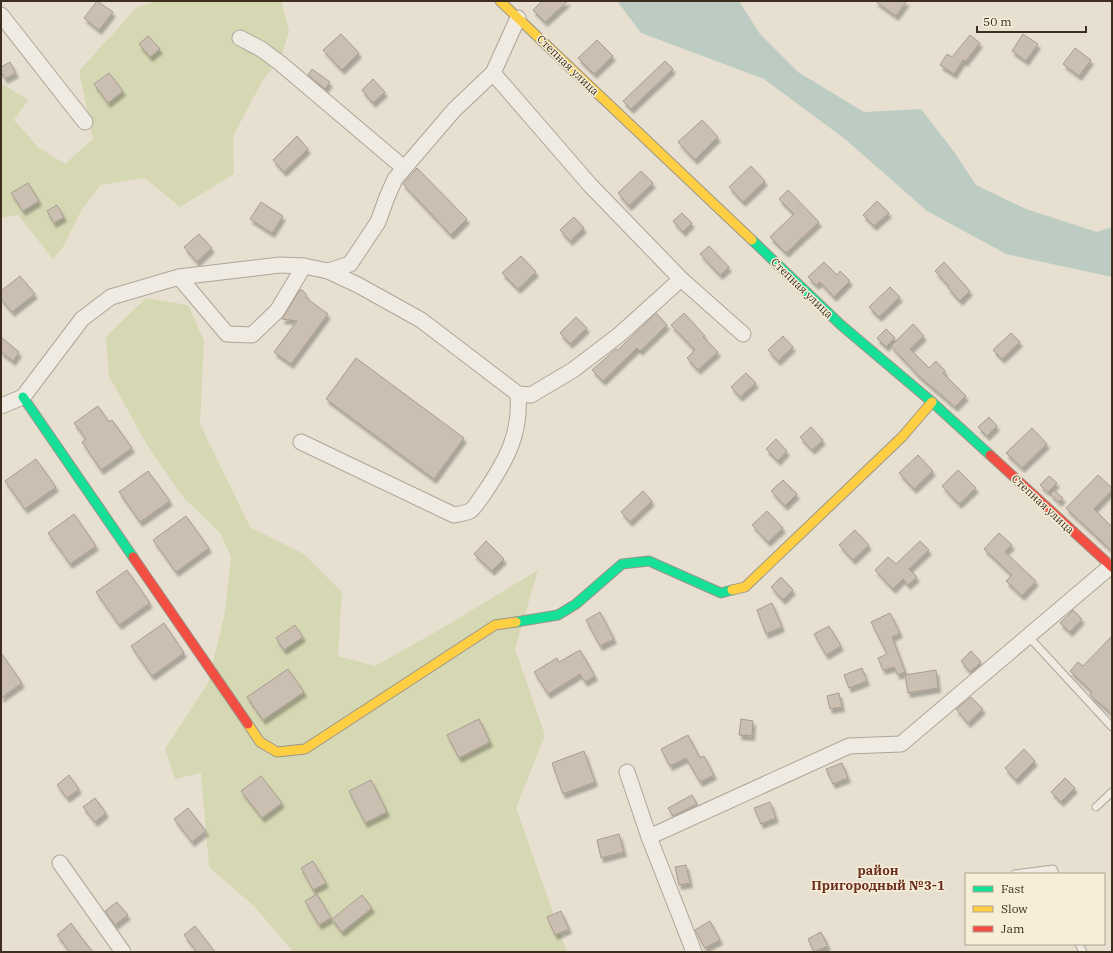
<svg xmlns="http://www.w3.org/2000/svg" width="1113" height="953" viewBox="0 0 1113 953" font-family="'IBM Plex Serif',serif">
	<defs>
		<filter id="shadow"><feDropShadow dx="2.5" dy="4.5" stdDeviation="1" flood-color="#0004"/></filter>
	</defs>
	<rect width="100%" height="100%" fill="#e7e0d1"/>
	<!-- green -->
	<g fill="#d6d7b3">
		<path d="M 155,1 L 283,1 L 282,3 L 289,31 L 281,58 L 263,80 L 233,136 L 234,174 L 180,207 L 145,178 L 101,185 L 82,209 L 63,247 L 53,259 L 18,215 L 1,218 L 1,83 L 28,100 L 14,120 L 38,147 L 65,164 L 93,139 L 79,71 L 136,8 Z"/>
		<path d="M 146,298 L 188,305 L 204,341 L 200,424 L 250,527 L 304,554 L 342,592 L 338,656 L 375,666 L 446,626 L 538,570 L 515,649 L 545,735 L 516,808 L 567,952 L 293,952 L 254,906 L 209,867 L 201,773 L 175,779 L 165,749 L 208,683 L 225,612 L 231,557 L 220,533 L 183,497 L 147,445 L 109,376 L 106,337 Z"/>
	</g>
	<!-- water -->
	<path fill="#bcccc2" d="M 617,1 L 739,1 L 760,34 L 798,72 L 864,112 L 921,109 L 955,153 L 976,185 L 1026,209 L 1097,232 L 1112,227 L 1112,277 L 1006,254 L 927,211 L 845,139 L 764,79 L 641,33 Z"/>
	<!-- building -->
	<g fill="#cbbfb2" stroke="#a89c90" filter="url(#shadow)">
		<path d="M 97,1 L 113,12 L 99,30 L 84,18 Z"/>
		<path d="M 542,1 L 568,1 L 545,22 L 533,10 Z"/>
		<path d="M 875,1 L 907,1 L 896,16 Z"/>
		<path d="M 341,34 L 359,53 L 342,70 L 323,50 Z"/>
		<path d="M 1023,34 L 1038,44 L 1026,61 L 1012,51 Z"/>
		<path d="M 970,35 L 980,43 L 965,62 L 963,60 L 954,74 L 940,65 L 947,54 L 952,57 Z"/>
		<path d="M 148,36 L 160,49 L 150,57 L 139,44 Z"/>
		<path d="M 597,40 L 613,56 L 594,74 L 578,58 Z"/>
		<path d="M 1075,48 L 1091,60 L 1079,76 L 1063,64 Z"/>
		<path d="M 665,61 L 673,69 L 631,109 L 623,101 Z"/>
		<path d="M 10,62 L 16,73 L 5,79 L 1,72 L 1,67 Z"/>
		<path d="M 312,69 L 330,82 L 325,89 L 308,75 Z"/>
		<path d="M 109,73 L 123,91 L 108,103 L 94,84 Z"/>
		<path d="M 373,79 L 385,92 L 373,103 L 362,90 Z"/>
		<path d="M 702,120 L 718,137 L 695,160 L 678,142 Z"/>
		<path d="M 297,136 L 308,149 L 284,172 L 273,160 Z"/>
		<path d="M 751,166 L 765,181 L 743,202 L 729,187 Z"/>
		<path d="M 417,168 L 467,219 L 451,235 L 403,184 Z"/>
		<path d="M 641,171 L 653,183 L 629,206 L 618,193 Z"/>
		<path d="M 28,183 L 39,201 L 23,211 L 11,193 Z"/>
		<path d="M 788,190 L 819,222 L 786,253 L 770,237 L 794,214 L 779,199 Z"/>
		<path d="M 877,201 L 889,213 L 874,226 L 863,215 Z"/>
		<path d="M 261,202 L 283,216 L 272,233 L 250,219 Z"/>
		<path d="M 57,205 L 64,217 L 54,223 L 47,211 Z"/>
		<path d="M 682,213 L 692,223 L 683,232 L 673,221 Z"/>
		<path d="M 574,217 L 584,228 L 570,241 L 560,230 Z"/>
		<path d="M 199,234 L 212,248 L 197,262 L 184,247 Z"/>
		<path d="M 709,246 L 729,267 L 720,275 L 700,254 Z"/>
		<path d="M 521,256 L 536,272 L 518,289 L 502,273 Z"/>
		<path d="M 824,262 L 837,275 L 840,271 L 850,281 L 834,297 L 820,282 L 816,285 L 808,277 Z"/>
		<path d="M 944,262 L 970,291 L 960,301 L 948,288 L 949,286 L 935,271 Z"/>
		<path d="M 20,276 L 35,294 L 12,312 L 1,299 L 1,291 Z"/>
		<path d="M 890,287 L 900,297 L 879,317 L 869,307 Z"/>
		<path d="M 300,290 L 302,290 L 306,294 L 306,298 L 328,314 L 291,364 L 274,352 L 297,321 L 282,319 Z"/>
		<path d="M 656,313 L 667,325 L 640,351 L 637,348 L 603,381 L 592,370 L 616,349 L 618,350 Z"/>
		<path d="M 684,313 L 705,336 L 703,337 L 718,352 L 698,370 L 687,358 L 695,350 L 671,325 Z"/>
		<path d="M 576,317 L 587,328 L 570,344 L 560,333 Z"/>
		<path d="M 913,324 L 924,336 L 910,349 L 929,368 L 936,361 L 945,371 L 943,373 L 966,396 L 955,407 L 919,376 L 891,346 Z"/>
		<path d="M 886,329 L 895,338 L 886,347 L 877,338 Z"/>
		<path d="M 1011,333 L 1020,342 L 1002,359 L 993,350 Z"/>
		<path d="M 783,336 L 793,347 L 778,361 L 768,350 Z"/>
		<path d="M 1,337 L 19,352 L 13,361 L 1,352 Z"/>
		<path d="M 356,358 L 464,438 L 434,479 L 326,399 Z"/>
		<path d="M 746,373 L 756,383 L 740,397 L 731,387 Z"/>
		<path d="M 98,406 L 109,422 L 112,420 L 132,448 L 101,470 L 82,442 L 86,439 L 74,423 Z"/>
		<path d="M 989,417 L 997,426 L 987,436 L 978,427 Z"/>
		<path d="M 811,427 L 823,440 L 812,450 L 800,437 Z"/>
		<path d="M 1032,428 L 1047,444 L 1022,468 L 1006,453 Z"/>
		<path d="M 776,439 L 787,451 L 778,461 L 766,449 Z"/>
		<path d="M 918,455 L 933,471 L 914,489 L 899,473 Z"/>
		<path d="M 36,459 L 56,487 L 25,509 L 5,481 Z"/>
		<path d="M 958,470 L 976,488 L 959,504 L 942,486 Z"/>
		<path d="M 148,471 L 170,501 L 140,522 L 119,492 Z"/>
		<path d="M 1098,475 L 1112,488 L 1112,490 L 1094,509 L 1112,527 L 1112,551 L 1066,508 Z"/>
		<path d="M 1049,476 L 1057,483 L 1048,492 L 1040,485 Z"/>
		<path d="M 783,480 L 797,494 L 785,506 L 771,491 Z"/>
		<path d="M 1054,490 L 1063,498 L 1059,502 L 1050,494 Z"/>
		<path d="M 643,491 L 652,501 L 630,522 L 621,512 Z"/>
		<path d="M 767,511 L 783,528 L 768,542 L 752,525 Z"/>
		<path d="M 74,514 L 96,546 L 70,564 L 48,533 Z"/>
		<path d="M 186,516 L 209,548 L 176,572 L 153,540 Z"/>
		<path d="M 855,530 L 869,545 L 853,560 L 839,545 Z"/>
		<path d="M 999,533 L 1012,545 L 1005,552 L 1036,581 L 1022,596 L 1006,581 L 1012,575 L 984,549 Z"/>
		<path d="M 486,541 L 504,559 L 492,571 L 474,554 Z"/>
		<path d="M 920,541 L 929,550 L 909,569 L 917,577 L 908,585 L 903,579 L 893,589 L 875,570 L 888,557 L 896,564 Z"/>
		<path d="M 127,570 L 150,603 L 119,625 L 96,592 Z"/>
		<path d="M 781,577 L 793,590 L 783,600 L 771,587 Z"/>
		<path d="M 772,603 L 782,627 L 766,634 L 757,610 Z"/>
		<path d="M 1073,610 L 1082,619 L 1070,632 L 1060,623 Z"/>
		<path d="M 600,612 L 614,639 L 600,646 L 586,620 Z"/>
		<path d="M 890,613 L 900,633 L 892,637 L 905,672 L 898,675 L 894,667 L 883,670 L 878,658 L 887,654 L 871,622 Z"/>
		<path d="M 164,623 L 184,653 L 152,676 L 131,646 Z"/>
		<path d="M 295,625 L 303,637 L 284,650 L 276,638 Z"/>
		<path d="M 829,626 L 841,646 L 826,655 L 814,634 Z"/>
		<path d="M 1112,636 L 1112,714 L 1090,695 L 1092,692 L 1070,671 L 1078,662 L 1083,666 Z"/>
		<path d="M 580,650 L 595,676 L 585,682 L 580,674 L 548,694 L 534,672 L 557,658 L 559,662 Z"/>
		<path d="M 971,651 L 981,662 L 970,672 L 961,661 Z"/>
		<path d="M 1,653 L 22,683 L 1,698 Z"/>
		<path d="M 862,668 L 867,681 L 849,688 L 844,675 Z"/>
		<path d="M 288,669 L 304,692 L 263,720 L 247,697 Z"/>
		<path d="M 936,670 L 938,688 L 908,693 L 905,675 Z"/>
		<path d="M 839,693 L 842,707 L 830,709 L 827,696 Z"/>
		<path d="M 971,697 L 983,709 L 968,723 L 956,709 Z"/>
		<path d="M 479,719 L 490,742 L 459,758 L 447,735 Z"/>
		<path d="M 741,719 L 753,721 L 752,736 L 739,735 Z"/>
		<path d="M 688,735 L 700,758 L 704,756 L 714,775 L 700,782 L 686,758 L 670,766 L 661,749 Z"/>
		<path d="M 1024,749 L 1035,761 L 1016,780 L 1005,768 Z"/>
		<path d="M 584,751 L 595,782 L 563,794 L 552,763 Z"/>
		<path d="M 842,763 L 848,778 L 833,784 L 826,769 Z"/>
		<path d="M 69,775 L 79,789 L 67,798 L 57,785 Z"/>
		<path d="M 261,776 L 282,803 L 262,818 L 241,791 Z"/>
		<path d="M 1065,778 L 1075,788 L 1061,802 L 1051,792 Z"/>
		<path d="M 371,780 L 387,812 L 365,823 L 349,791 Z"/>
		<path d="M 692,795 L 697,804 L 673,816 L 668,808 Z"/>
		<path d="M 95,798 L 106,813 L 95,822 L 83,807 Z"/>
		<path d="M 770,802 L 776,818 L 761,824 L 754,808 Z"/>
		<path d="M 188,808 L 206,831 L 192,842 L 174,819 Z"/>
		<path d="M 619,834 L 624,852 L 601,858 L 597,840 Z"/>
		<path d="M 313,861 L 326,883 L 313,890 L 301,868 Z"/>
		<path d="M 686,865 L 690,883 L 679,885 L 675,867 Z"/>
		<path d="M 317,894 L 331,918 L 319,925 L 305,901 Z"/>
		<path d="M 362,895 L 372,908 L 342,932 L 332,919 Z"/>
		<path d="M 117,902 L 128,915 L 115,925 L 105,911 Z"/>
		<path d="M 561,911 L 569,929 L 555,935 L 547,917 Z"/>
		<path d="M 710,921 L 720,940 L 705,948 L 695,930 Z"/>
		<path d="M 71,923 L 81,937 L 93,952 L 70,952 L 57,935 Z"/>
		<path d="M 195,926 L 215,952 L 197,952 L 184,935 Z"/>
		<path d="M 821,932 L 828,946 L 814,952 L 808,939 Z"/>
	</g>
	<g fill="none" stroke-linecap="round" stroke-linejoin="round">
		<!-- lane casing -->
		<g stroke="#ada599" stroke-width="9">
			<g id="lane">
				<path d="M 1029,637 L 1112,727"/>
				<path d="M 1096,807 L 1112,792"/>
				<path d="M 1015,874 L 1053,869 L 1055,874"/>
				<path d="M 1079,944 L 1083,952"/>
			</g>
		</g>
		<!-- street casing -->
		<g stroke="#ada599" stroke-width="17">
			<g id="street">
				<path d="M 1,15 L 85,122"/>
				<path d="M 240,38 L 261,49 L 280,63 L 404,168"/>
				<path d="M 493,73 L 590,185 L 681,279 L 743,334"/>
				<path d="M 328,271 L 350,264 L 378,222 L 387,197 L 395,179 L 454,110 L 493,73 L 518,18"/>
				<path d="M 179,277 L 227,334 L 252,335 L 277,311 L 304,266"/>
				<path d="M 1,406 L 23,397 L 82,319 L 111,297 L 179,277 L 280,265 L 304,266 L 328,271 L 358,285 L 421,320 L 518,394 L 531,395 L 573,370 L 619,335 L 681,279"/>
				<path d="M 301,442 L 454,515 C 459,514 466,513 470,511 C 474,509 482,496 485,492 C 507,459 521,434 518,394"/>
				<path d="M 627,772 L 649,837 L 694,952"/>
				<path d="M 649,837 L 849,746 L 901,744 L 1111,566"/>
				<path d="M 60,863 L 123,952"/>
			</g>
		</g>
		<!-- fast casing -->
		<g stroke="#9c958a" stroke-width="11">
			<g id="fast">
				<path d="M 752,240 L 841,325 L 932,402 L 990,455"/>
				<path d="M 23,397 L 133,557"/>
				<path d="M 516,622 L 558,615 L 576,604 L 622,564 L 649,561 L 721,593 L 732,590"/>
			</g>
		</g>
		<!-- slow casing -->
		<g stroke="#9c958a" stroke-width="11">
			<g id="slow">
				<path d="M 500,1 L 752,240"/>
				<path d="M 732,590 L 745,587 L 902,437 L 932,402"/>
				<path d="M 248,724 L 260,742 L 277,752 L 305,749 L 495,625 L 516,622"/>
			</g>
		</g>
		<!-- jam casing -->
		<g stroke="#9c958a" stroke-width="11">
			<g id="jam">
				<path d="M 990,455 L 1112,567"/>
				<path d="M 133,557 L 248,724"/>
			</g>
		</g>
		<!-- lane -->
		<use href="#lane" stroke="#efebe3" stroke-width="7"/>
		<!-- street -->
		<use href="#street" stroke="#efebe3" stroke-width="15"/>
		<!-- fast -->
		<use href="#fast" stroke="#16e098" stroke-width="9"/>
		<!-- slow -->
		<use href="#slow" stroke="#ffcf43" stroke-width="9"/>
		<!-- jam -->
		<use href="#jam" stroke="#f24e42" stroke-width="9"/>
	</g>
	<g text-anchor="middle" stroke-width="3" stroke-linejoin="round" paint-order="stroke">
		<!-- street labels -->
		<g font-size="11" fill="#3d2e20" stroke="#f7eed8">
			<text transform="translate(568 65) rotate(44)" y="4">Степная улица</text>
			<text transform="translate(802 288) rotate(44)" y="4">Степная улица</text>
			<text transform="translate(1043 504) rotate(43)" y="4">Степная улица</text>
		</g>
		<!-- quarter labels -->
		<g font-size="13" font-weight="bold" fill="#6b2e1e" stroke="#f7eed8">
			<text x="878" y="875">район<tspan x="878" dy="15">Пригородный №3-1</tspan></text>
		</g>
	</g>
	<!-- border -->
	<rect width="1113" height="953" fill="none" stroke="#3d2e20" stroke-width="4"/>
	<!-- legend -->
	<rect x="965" y="873" width="140" height="72" fill="#f7eed8" stroke="#ada18e"/>
	<rect x="973" y="886" width="20" height="6" fill="#16e098" stroke="#ada18e"/>
	<text x="1001" y="893" font-size="12" fill="#3d2e20">Fast</text>
	<rect x="973" y="906" width="20" height="6" fill="#ffcf43" stroke="#ada18e"/>
	<text x="1001" y="913" font-size="12" fill="#3d2e20">Slow</text>
	<rect x="973" y="926" width="20" height="6" fill="#f24e42" stroke="#ada18e"/>
	<text x="1001" y="933" font-size="12" fill="#3d2e20">Jam</text>
	<!-- scale -->
	<path d="M977 26v6h109v-6" fill="none" stroke="#3d2e20" stroke-width="2"/>
	<text x="983" y="26" font-size="12" fill="#3d2e20" stroke="#f7eed8" stroke-width="3" paint-order="stroke">50 m</text>
</svg>
